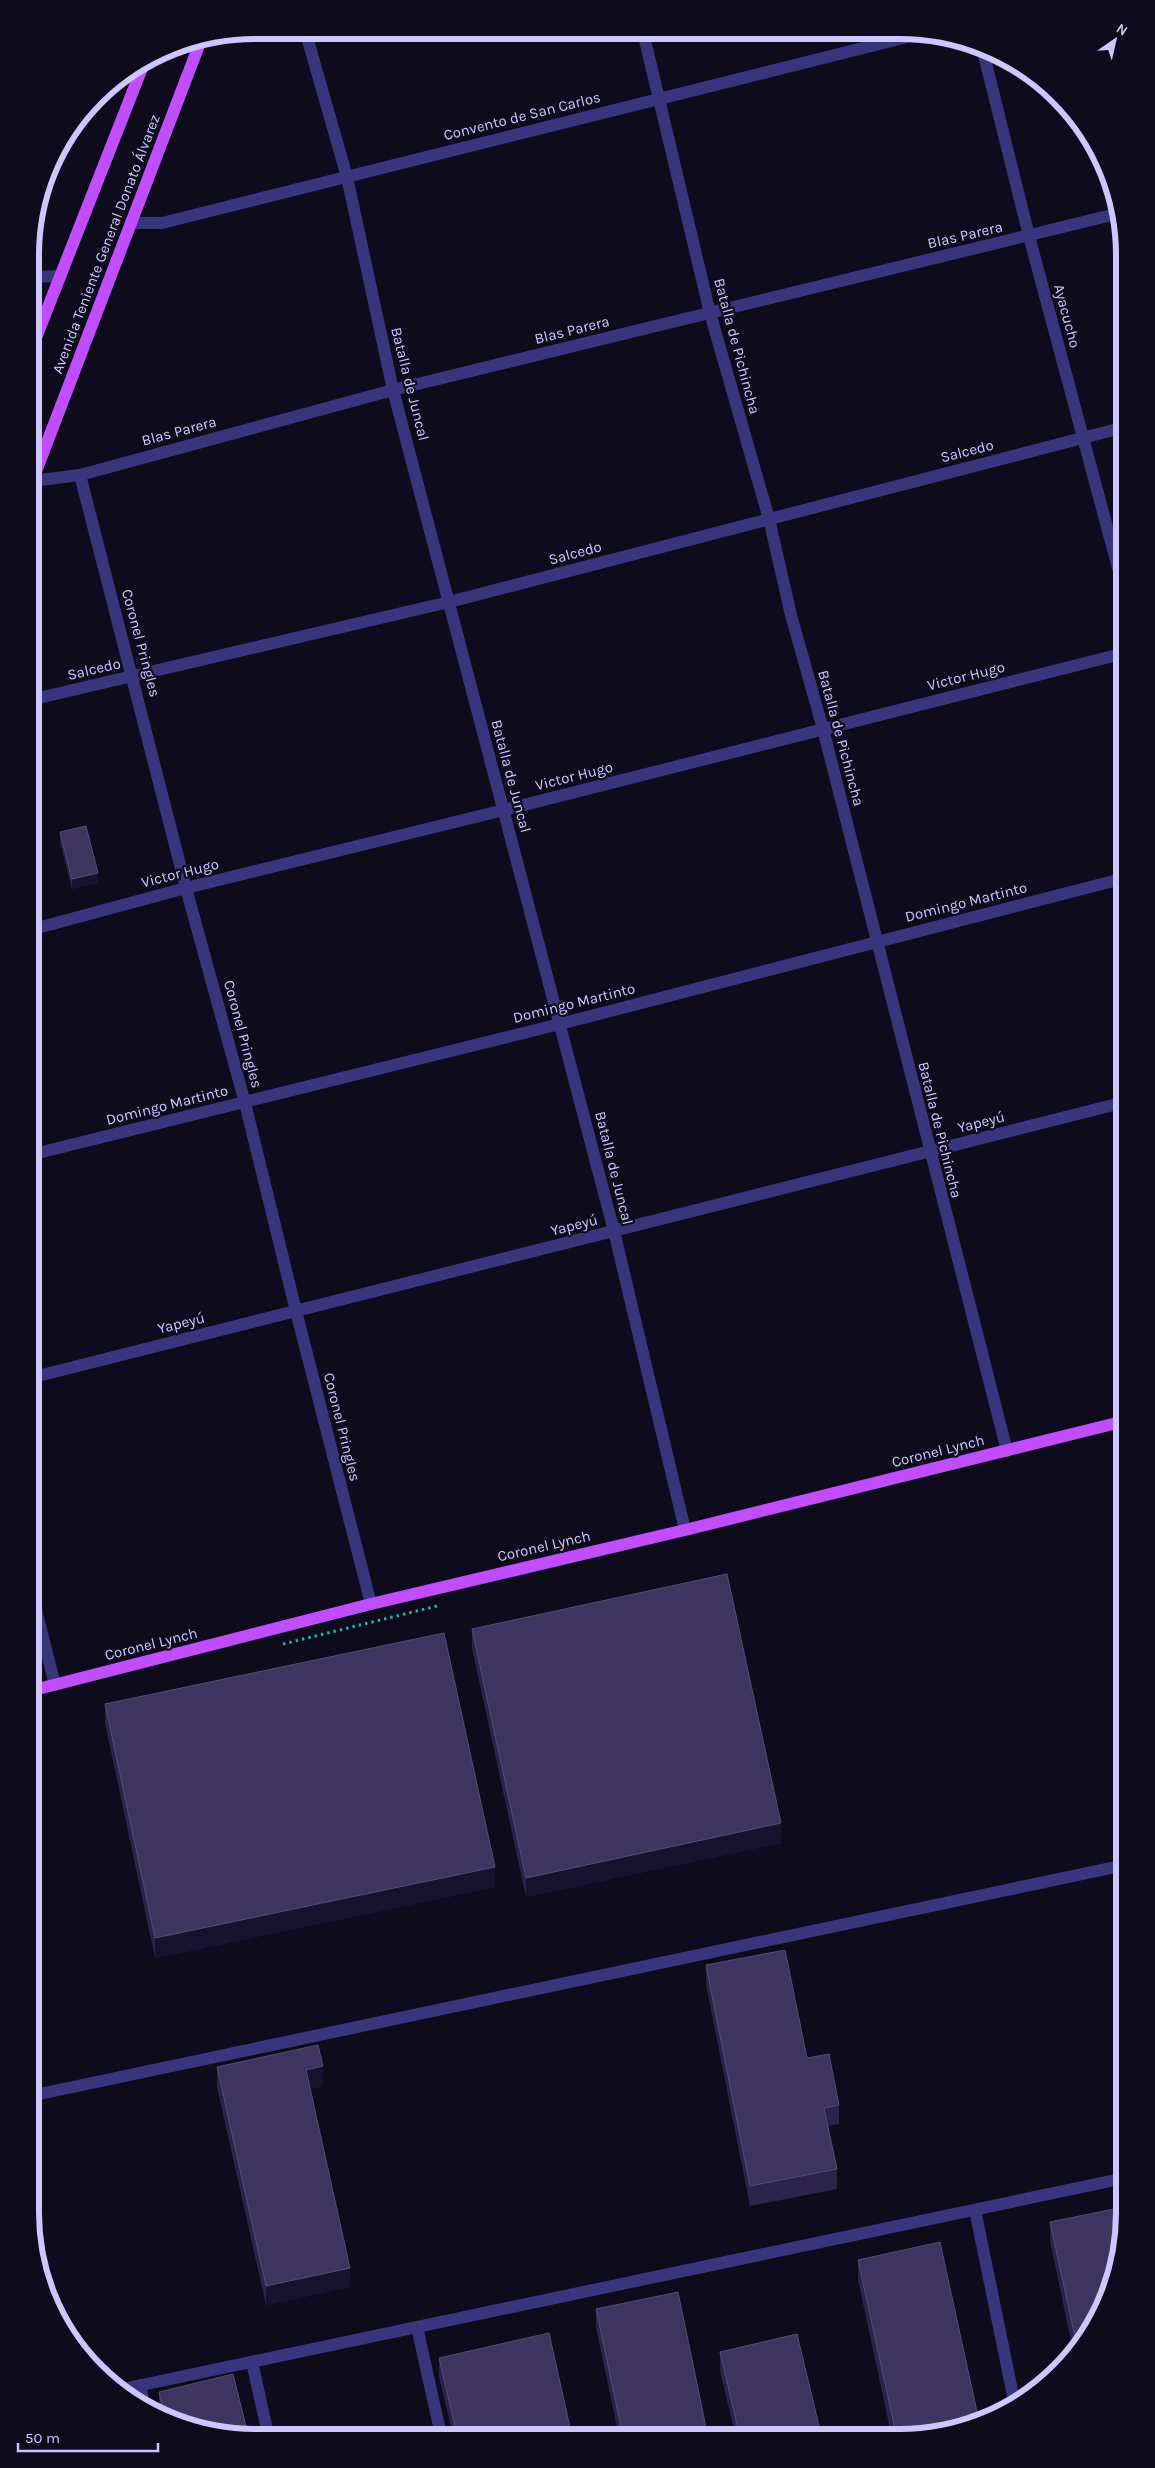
<svg xmlns="http://www.w3.org/2000/svg" width="1155" height="2468" viewBox="0 0 1155 2468" font-family="Karla,sans-serif">
	<rect width="100%" height="100%" fill="#0e0b1d"/>
	<g fill="none" stroke-linecap="round" stroke-linejoin="round">
		<!-- path -->
		<path stroke="#2ab0aa" stroke-width="3" stroke-dasharray="2.5 4" stroke-linecap="butt" d="M 283,1644 L 437,1606"/>
		<!-- minor -->
		<g stroke="#39357d" stroke-width="12">
			<path d="M 305,30 L 347,177 L 393,390 L 614,1231 L 685,1530"/>
			<path d="M 643,32 L 710,313 L 769,519 L 791,615 L 823,729 L 1007,1451"/>
			<path d="M 982,47 L 1029,236 L 1125,594"/>
			<path d="M 132,223 L 162,223 L 919,34"/>
			<path d="M 30,277 L 60,276"/>
			<path d="M 80,475 L 186,888 L 245,1103 L 296,1311 L 371,1604"/>
			<path d="M 32,481 L 80,475 L 393,390 L 1120,213"/>
			<path d="M 30,700 L 449,602 L 1125,427"/>
			<path d="M 30,930 L 186,888 L 504,810 L 1125,653"/>
			<path d="M 30,1155 L 560,1024 L 1125,878"/>
			<path d="M 30,1378 L 1125,1102"/>
			<path d="M 30,1586 L 55,1685"/>
			<path d="M 30,2096 L 1125,1865"/>
			<path d="M 975,2210 L 1015,2405"/>
			<path d="M 417,2327 L 441,2435"/>
			<path d="M 252,2362 L 268,2434"/>
			<path d="M 140,2385 L 145,2408"/>
			<path d="M 118,2390 L 1125,2178"/>
		</g>
		<!-- major -->
		<g stroke="#c04eff" stroke-width="12">
			<path d="M 30,353 L 144,63"/>
			<path d="M 30,487 L 201,40"/>
			<path d="M 30,1691 L 371,1604 L 685,1530 L 1125,1421"/>
		</g>
	</g>
	<!-- wall -->
	<g fill="#2b234c">
		<path d="M 60,832 L 98,883 L 72,889 L 60,842 Z"/>
		<path d="M 472,1629 L 781,1843 L 526,1897 L 472,1648 Z"/>
		<path d="M 105,1704 L 495,1887 L 155,1958 L 105,1723 Z"/>
		<path d="M 706,1965 L 807,2058 L 839,2105 L 839,2124 L 828,2126 L 837,2169 L 837,2189 L 750,2206 L 706,1984 Z"/>
		<path d="M 217,2067 L 323,2086 L 310,2089 L 350,2287 L 266,2305 L 217,2087 Z"/>
		<path d="M 1050,2222 L 1078,2350 L 1074,2355 L 1050,2241 Z"/>
		<path d="M 858,2260 L 901,2438 L 892,2438 L 858,2280 Z"/>
		<path d="M 596,2309 L 708,2437 L 619,2436 L 596,2328 Z"/>
		<path d="M 720,2352 L 821,2438 L 736,2437 L 720,2371 Z"/>
		<path d="M 439,2358 L 572,2436 L 453,2435 L 439,2377 Z"/>
		<path d="M 159,2392 L 211,2434 L 160,2416 L 159,2411 Z"/>
	</g>
	<!-- shaded-wall -->
	<g fill="#181231">
		<path d="M 98,873 L 98,883 L 72,889 L 72,879 Z"/>
		<path d="M 781,1823 L 781,1843 L 526,1897 L 526,1878 Z"/>
		<path d="M 495,1867 L 495,1887 L 155,1958 L 155,1938 Z"/>
		<path d="M 323,2066 L 323,2086 L 306,2090 L 306,2070 Z"/>
		<path d="M 350,2268 L 350,2287 L 266,2305 L 266,2286 Z"/>
		<path d="M 821,2434 L 821,2438 L 807,2437 Z"/>
	</g>
	<!-- building -->
	<g fill="#3d355f" stroke="#544c78">
		<path d="M 86,826 L 98,873 L 72,879 L 60,832 Z"/>
		<path d="M 727,1574 L 781,1823 L 526,1878 L 472,1629 Z"/>
		<path d="M 444,1633 L 495,1867 L 155,1938 L 105,1704 Z"/>
		<path d="M 785,1950 L 807,2058 L 829,2054 L 839,2105 L 824,2108 L 837,2169 L 750,2186 L 706,1965 Z"/>
		<path d="M 318,2045 L 323,2066 L 306,2070 L 350,2268 L 266,2286 L 217,2067 Z"/>
		<path d="M 1124,2207 L 1124,2229 L 1108,2299 L 1078,2351 L 1050,2222 Z"/>
		<path d="M 940,2242 L 979,2421 L 959,2430 L 897,2438 L 858,2260 Z"/>
		<path d="M 678,2292 L 708,2437 L 623,2436 L 596,2309 Z"/>
		<path d="M 549,2333 L 572,2436 L 457,2435 L 439,2358 Z"/>
		<path d="M 797,2334 L 821,2434 L 807,2437 L 740,2437 L 720,2352 Z"/>
		<path d="M 233,2374 L 248,2434 L 211,2434 L 165,2418 L 159,2392 Z"/>
	</g>
	<g text-anchor="middle" stroke-width="4.5" stroke-linejoin="round" paint-order="stroke">
		<!-- street labels -->
		<g font-size="15" fill="#cec7ff" stroke="#0e0b1d">
			<text transform="translate(522 116) rotate(-14)" y="5">Convento de San Carlos</text>
			<text transform="translate(965 235) rotate(-13)" y="5">Blas Parera</text>
			<text transform="translate(106 244) rotate(-69)" y="5">Avenida Teniente General Donato Álvarez</text>
			<text transform="translate(1067 316) rotate(75)" y="5">Ayacucho</text>
			<text transform="translate(572 330) rotate(-14)" y="5">Blas Parera</text>
			<text transform="translate(737 346) rotate(75)" y="5">Batalla de Pichincha</text>
			<text transform="translate(410 384) rotate(76)" y="5">Batalla de Juncal</text>
			<text transform="translate(179 431) rotate(-15)" y="5">Blas Parera</text>
			<text transform="translate(967 451) rotate(-14)" y="5">Salcedo</text>
			<text transform="translate(575 553) rotate(-15)" y="5">Salcedo</text>
			<text transform="translate(141 643) rotate(75)" y="5">Coronel Pringles</text>
			<text transform="translate(94 669) rotate(-13)" y="5">Salcedo</text>
			<text transform="translate(966 676) rotate(-14)" y="5">Victor Hugo</text>
			<text transform="translate(841 738) rotate(75)" y="5">Batalla de Pichincha</text>
			<text transform="translate(511 776) rotate(75)" y="5">Batalla de Juncal</text>
			<text transform="translate(574 776) rotate(-14)" y="5">Victor Hugo</text>
			<text transform="translate(180 873) rotate(-14)" y="5">Victor Hugo</text>
			<text transform="translate(966 902) rotate(-14)" y="5">Domingo Martinto</text>
			<text transform="translate(574 1003) rotate(-14)" y="5">Domingo Martinto</text>
			<text transform="translate(243 1034) rotate(75)" y="5">Coronel Pringles</text>
			<text transform="translate(167 1105) rotate(-14)" y="5">Domingo Martinto</text>
			<text transform="translate(981 1122) rotate(-14)" y="5">Yapeyú</text>
			<text transform="translate(940 1130) rotate(76)" y="5">Batalla de Pichincha</text>
			<text transform="translate(614 1168) rotate(76)" y="5">Batalla de Juncal</text>
			<text transform="translate(574 1225) rotate(-14)" y="5">Yapeyú</text>
			<text transform="translate(181 1323) rotate(-14)" y="5">Yapeyú</text>
			<text transform="translate(342 1427) rotate(76)" y="5">Coronel Pringles</text>
			<text transform="translate(938 1451) rotate(-14)" y="5">Coronel Lynch</text>
			<text transform="translate(544 1546) rotate(-13)" y="5">Coronel Lynch</text>
			<text transform="translate(151 1644) rotate(-14)" y="5">Coronel Lynch</text>
		</g>
	</g>
	<!-- crop -->
	<path d="M0 0H1155V2468H0ZM255 39H900A216 216 0 0 1 1116 255V2213A216 216 0 0 1 900 2429H255A216 216 0 0 1 39 2213V255A216 216 0 0 1 255 39Z" fill="#0e0b1d" fill-rule="evenodd"/>
	<path fill="none" stroke="#cec7ff" stroke-width="6" d="M255 39H900A216 216 0 0 1 1116 255V2213A216 216 0 0 1 900 2429H255A216 216 0 0 1 39 2213V255A216 216 0 0 1 255 39Z"/>
	<!-- north arrow -->
	<g transform="translate(1115 40) rotate(34)" stroke="#0e0b1d" stroke-width="4" paint-order="stroke">
	<path d="M0-4L9 19L0 12L-9 19Z" fill="#cec7ff"/>
	<text y="-8" font-size="14" font-weight="bold" text-anchor="middle" fill="#cec7ff">N</text>
	</g>
	<!-- scale -->
	<path d="M18 2443v8h140v-8" fill="none" stroke="#cec7ff" stroke-width="2.5"/>
	<text x="25" y="2443" font-size="15" fill="#cec7ff" stroke="#0e0b1d" stroke-width="4" paint-order="stroke">50 m</text>
</svg>
